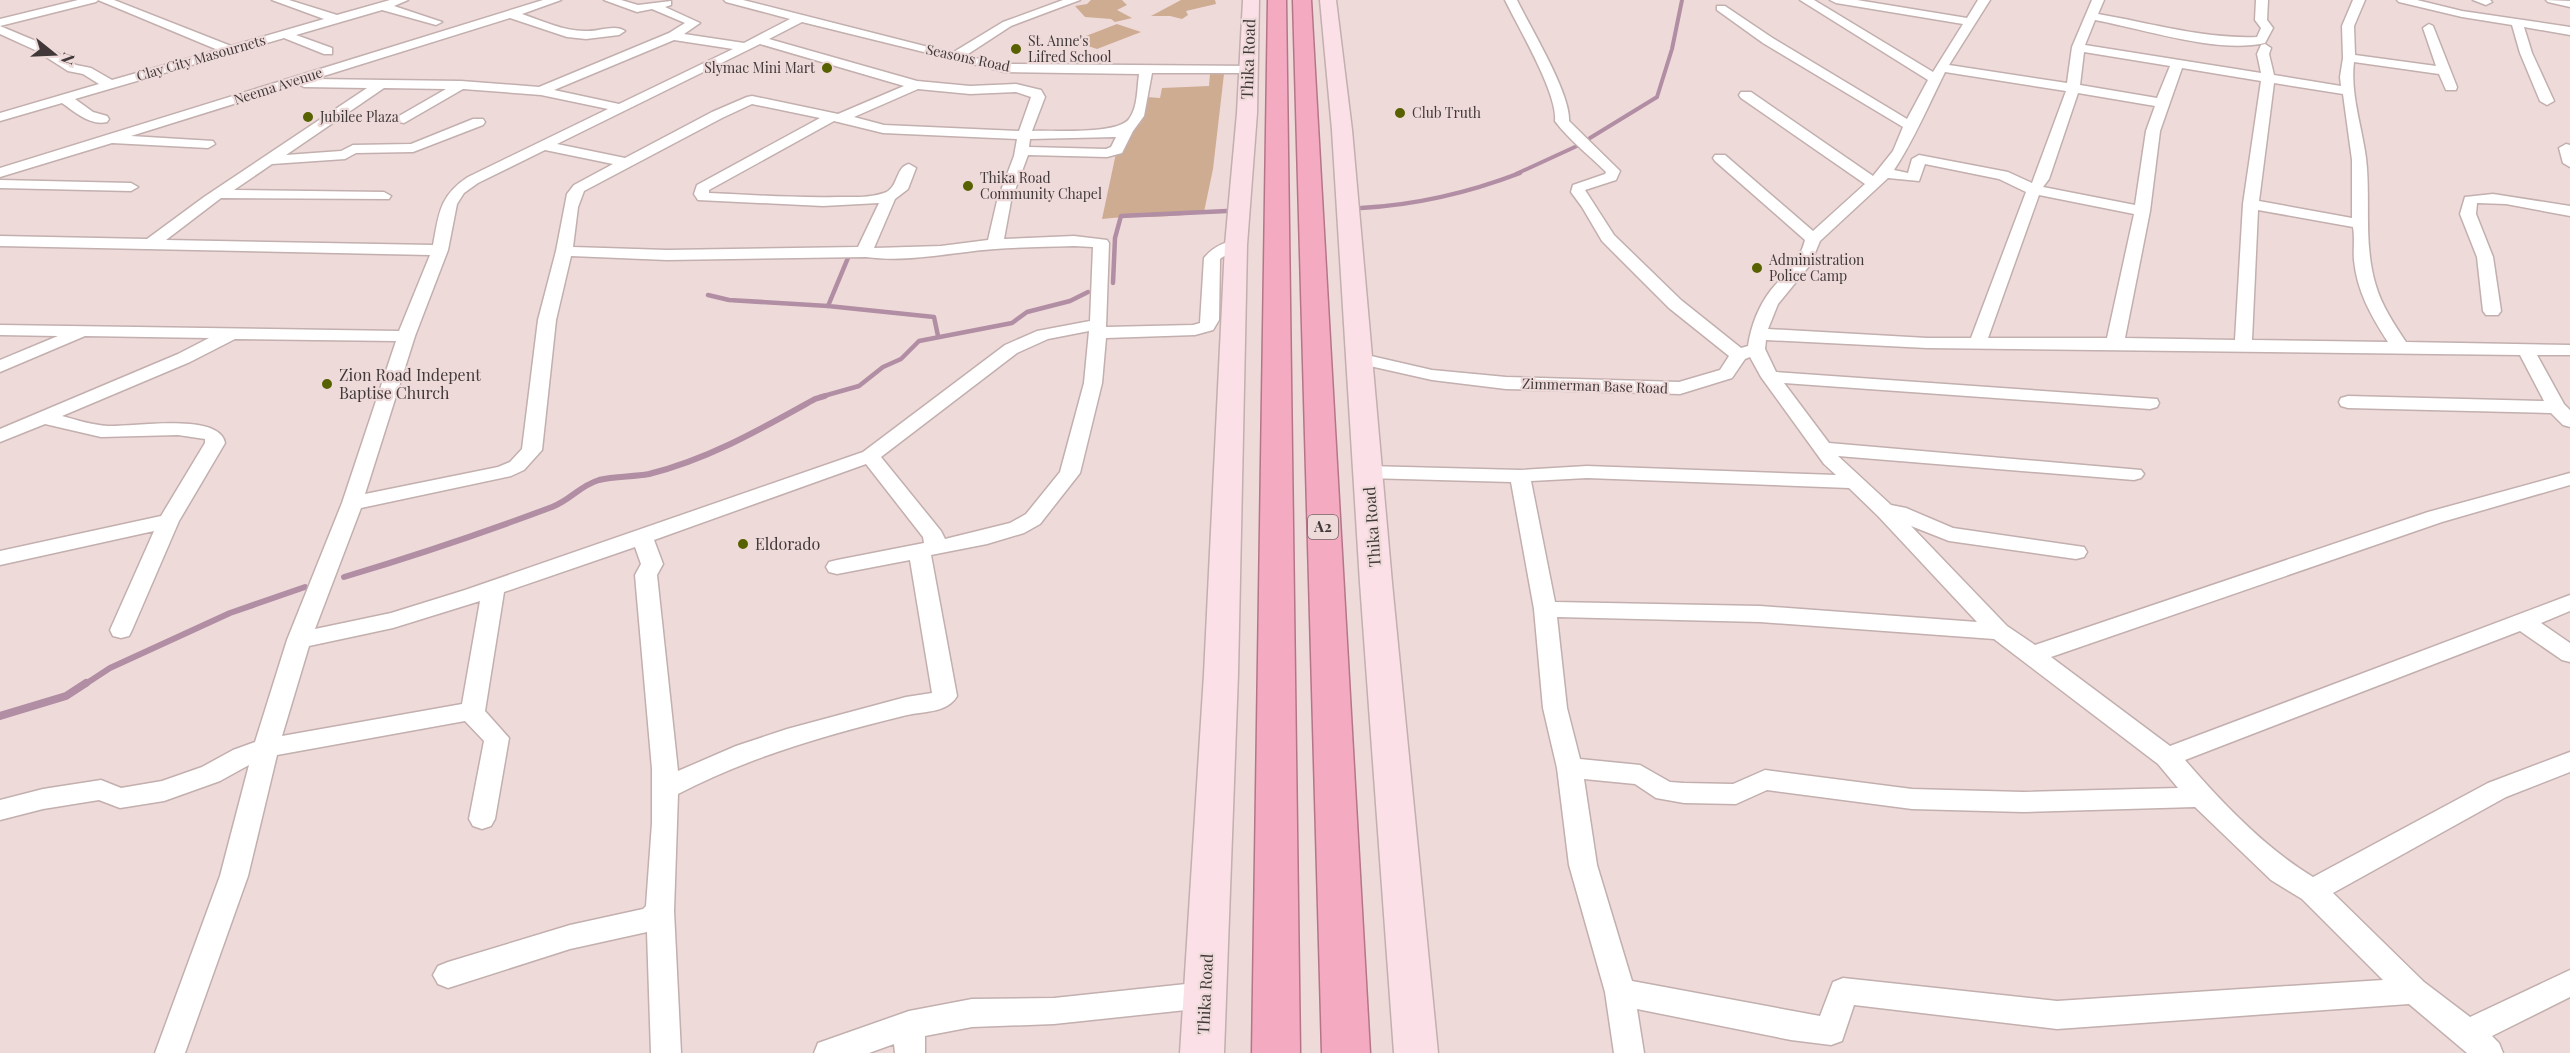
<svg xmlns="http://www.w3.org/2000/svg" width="2570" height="1053" viewBox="0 0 2570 1053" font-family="'Playfair Display',serif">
	<rect width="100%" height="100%" fill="#efdada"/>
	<!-- green -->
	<g fill="#ceac92">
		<path d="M 1091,0 L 1122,0 L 1127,5 L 1117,10 L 1132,18 L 1115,22 L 1111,19 L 1085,17 L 1075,6 L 1087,4 Z"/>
		<path d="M 1181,0 L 1215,0 L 1216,4 L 1186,11 L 1188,15 L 1182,19 L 1170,16 L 1151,16 Z"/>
		<path d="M 1117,24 L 1141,32 L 1097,49 L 1073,41 Z"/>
		<path d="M 1210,74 L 1224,74 L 1213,169 L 1204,212 C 1171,219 1136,215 1102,219 L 1119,139 L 1141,123 L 1147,97 L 1160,98 L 1162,88 L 1209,86 Z"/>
	</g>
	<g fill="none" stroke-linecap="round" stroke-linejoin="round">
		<!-- stream-far3 -->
		<g stroke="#b18ea3" stroke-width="4">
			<path d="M 1590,138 L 1657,97 L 1672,49 L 1682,0"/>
			<path d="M 1516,174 L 1577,146"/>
		</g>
		<!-- stream-far2 -->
		<g stroke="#b18ea3" stroke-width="4.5">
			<path d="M 1361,208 C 1417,205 1468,193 1520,173"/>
			<path d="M 850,253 L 828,306 L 934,317 L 938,336"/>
			<path d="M 1113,283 L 1115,238 L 1121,216 L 1227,211"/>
			<path d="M 708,295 L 729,300 L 828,306"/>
			<path d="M 820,397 L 859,386 L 883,367 L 901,359 L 919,341 L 1012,323 L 1027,312 L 1070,301 L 1088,292"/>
		</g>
		<!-- stream-far1 -->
		<g stroke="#b18ea3" stroke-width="6">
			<path d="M 344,577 C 414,556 483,533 552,507 C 571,500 579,486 599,480 C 615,476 632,477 649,474 C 709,459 761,429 815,399 L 825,396"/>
			<path d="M 84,685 L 110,668 L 230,613 L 305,587"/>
		</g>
		<!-- stream -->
		<path stroke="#b18ea3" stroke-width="8" d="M 0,716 L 66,696 L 86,683"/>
		<!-- minor casing -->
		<g stroke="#c2afae" stroke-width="3">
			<g id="minor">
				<path d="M 78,0 L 98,0 L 96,2 L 0,26 L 43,44 L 76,65 L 91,68 L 112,80 L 218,50 L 98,0 L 114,0 L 231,46 L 324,19 L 272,0 L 289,0 L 337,15 L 390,0 L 408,0 L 394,6 L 442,22 L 436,25 L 382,10 L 296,35 L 332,48 L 332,54 L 324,54 L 284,38 L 75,99 L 93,112 L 107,116 L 109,119 L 107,122 C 90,126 75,112 62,103 L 0,121 L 0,113 L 99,84 L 83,74 L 68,71 L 35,50 L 0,34 L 0,19 Z"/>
				<path d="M 543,0 L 561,0 L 522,14 C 543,21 565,32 588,31 C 599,31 616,24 625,31 L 619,35 L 586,39 L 567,37 L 510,18 L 314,79 L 461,81 L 539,87 L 669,33 L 685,23 L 652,9 L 637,12 L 604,0 L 621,0 L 638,5 L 671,1 L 671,5 L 665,7 L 700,23 L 684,34 L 744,43 L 790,19 L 726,2 L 724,0 L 743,0 L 952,53 L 1003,22 L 1063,0 L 1080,0 L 1011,26 L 965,56 L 1005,64 L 1252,66 L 1254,69 L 1252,72 L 1248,73 L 1152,73 L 1144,116 L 1133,131 L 1122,153 L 1107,157 L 1028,155 L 1011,201 L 1004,239 L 1074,236 L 1107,240 L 1109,243 L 1106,327 L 1193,325 L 1200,323 L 1204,258 C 1212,248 1228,238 1242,242 L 1244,245 C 1239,252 1227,253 1220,259 L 1219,320 L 1213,330 L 1195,335 L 1106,338 L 1102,383 L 1080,473 L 1040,524 L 1024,533 L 987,544 L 931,555 L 957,696 C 947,714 921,711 903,716 C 826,735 749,757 678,794 L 674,911 L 681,1053 L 651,1053 L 647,932 L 570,949 L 448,988 L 438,984 L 433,975 L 438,966 L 448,962 L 570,925 L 643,909 L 646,906 L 652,823 L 652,769 L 635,575 L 641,564 L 635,547 L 504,592 L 485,711 L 509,738 L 495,819 L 491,826 L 482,829 L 473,826 L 469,819 L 484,741 L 465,721 L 277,755 L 248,876 L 185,1053 L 155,1053 L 220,876 L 249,765 L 220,781 L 164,801 L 120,808 L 99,800 L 43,809 L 0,820 L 0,800 L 43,789 L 101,780 L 121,788 L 162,781 L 202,767 L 233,750 L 255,742 L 287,640 L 342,503 L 396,341 L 235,339 L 190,362 L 62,416 C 77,420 92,425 108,426 C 132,427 220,412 225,443 L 179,521 L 132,630 L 129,636 L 121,638 L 113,636 L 110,630 L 154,531 L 0,565 L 0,551 L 161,516 L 205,443 L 205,439 L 178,435 L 101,437 L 45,424 L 0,442 L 0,429 L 178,354 L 209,338 L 85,336 L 0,372 L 0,360 L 58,336 L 0,335 L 0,325 L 399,331 L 430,255 L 0,246 L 0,236 L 147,239 L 204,197 L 367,88 L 304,87 L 298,84 L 131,136 L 213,141 L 215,144 L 208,148 L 112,143 L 0,177 L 0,168 ZM 802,22 L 1005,72 L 1139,74 C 1137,88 1138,107 1129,119 C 1117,135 1053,130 1032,131 L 1045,97 L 1041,90 L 1016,84 L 970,86 L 917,81 L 769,39 ZM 674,40 L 733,49 L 619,104 L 554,90 ZM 760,44 L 904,86 L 838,114 L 752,96 L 747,97 L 712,112 L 625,158 L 557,144 ZM 384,88 L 446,89 L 399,116 L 397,119 L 399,122 L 404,123 L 463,89 L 541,95 L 608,109 L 468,177 C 439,196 439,214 433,245 L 166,240 L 221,198 L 389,199 L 391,196 L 384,192 L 234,190 L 272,164 L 345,159 L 356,153 L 413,152 L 483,125 L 485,122 L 483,119 L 473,119 L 411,144 L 353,145 L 341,151 L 286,155 ZM 918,89 L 970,94 L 1016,92 L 1031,97 L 1019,131 L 884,125 L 854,117 ZM 752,104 L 820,118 L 697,185 L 694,194 L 698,200 L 823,206 L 879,203 L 858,247 L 667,250 L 573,247 L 578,207 L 584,191 L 722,118 ZM 834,121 L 883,133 L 1017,139 L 1014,156 L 997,201 L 988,240 L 941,246 L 874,248 L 895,199 L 908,189 L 916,168 L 909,164 C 895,167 899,188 884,193 C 869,198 853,197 838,197 C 795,198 752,195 709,193 L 709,190 ZM 1116,137 L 1111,147 L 1106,149 L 1029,147 L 1030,139 ZM 545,150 L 613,164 L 574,185 L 567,194 L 556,251 L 538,320 L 522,449 L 510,462 L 498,467 L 365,494 L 415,336 L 448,250 L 457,204 L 464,193 L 478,183 ZM 1074,246 L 1093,247 L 1090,321 L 1037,331 L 1005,345 L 863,452 L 465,590 L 391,613 L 315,629 L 361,508 L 511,476 L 524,470 L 542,450 L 556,320 L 571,256 L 667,260 L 866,257 C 909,263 952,252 995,249 C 1021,247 1048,247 1074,246 ZM 1089,331 L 1084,383 L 1060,472 L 1026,514 L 1010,523 L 945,539 L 941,531 L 881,457 L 1017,353 L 1048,339 ZM 866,464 L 923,537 L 924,543 L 837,560 L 829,562 L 826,567 L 829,572 L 837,574 L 910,560 L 932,693 L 906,697 L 787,729 L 736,746 L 678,771 L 657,575 L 663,564 L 654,540 ZM 480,601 L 462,704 L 282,736 L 309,646 L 393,628 Z"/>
				<path d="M 1505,0 L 1517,0 C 1530,27 1571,94 1569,121 L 1620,171 L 1616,180 L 1585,190 L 1614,235 L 1681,300 L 1741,348 L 1748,346 C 1751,326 1758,307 1771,290 C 1784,274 1800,261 1805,240 L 1715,161 L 1713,158 L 1715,155 L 1725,155 L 1813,231 L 1865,184 L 1741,98 L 1739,95 L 1741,92 L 1751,92 L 1873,176 L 1893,151 L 1903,127 L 1763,43 L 1717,10 L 1717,6 L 1725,6 L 1771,37 L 1907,119 L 1928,80 L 1800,0 L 1814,0 L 1933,72 L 1963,24 L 1836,3 L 1830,0 L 1857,0 L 1967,18 L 1978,0 L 1990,0 L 1949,65 L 2067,83 L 2072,47 L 2092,0 L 2104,0 L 2098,14 C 2151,23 2203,39 2257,37 L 2261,28 L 2255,20 L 2256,0 L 2268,0 L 2267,20 L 2273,28 L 2265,43 C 2217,54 2144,29 2095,20 L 2085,45 L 2261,73 L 2257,54 L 2261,45 L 2265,44 L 2271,48 L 2269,54 L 2274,75 L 2341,86 L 2340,77 L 2343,58 L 2342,26 L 2353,0 L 2365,0 L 2354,26 L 2355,55 L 2436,66 L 2423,28 L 2429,24 L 2433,26 L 2457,87 L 2456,90 L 2446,90 L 2439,74 L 2354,62 C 2350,93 2362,127 2366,158 C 2371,200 2363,244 2376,286 C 2382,306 2394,324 2406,342 L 2570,345 L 2570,355 L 2537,355 L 2564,404 L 2570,410 L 2570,427 L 2563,425 L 2551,413 L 2348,408 L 2341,406 L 2339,402 L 2341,398 L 2348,396 L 2544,401 L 2520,355 L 1927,348 L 1766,340 L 1765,349 L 1776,372 L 2157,399 L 2159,403 L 2157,407 L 2150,409 L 1784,383 L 1829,443 L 2141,470 L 2144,474 L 2141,478 L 2134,480 L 1838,456 L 1891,505 L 1906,508 L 1953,528 L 2084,547 L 2087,552 L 2084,557 L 2076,559 L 1949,541 L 1911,526 L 2007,626 L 2035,645 L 2428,512 L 2570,473 L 2570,485 L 2442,522 L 2051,657 L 2170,746 L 2570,595 L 2570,611 L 2541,623 L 2570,643 L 2570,662 L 2562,660 L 2520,631 L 2185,760 C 2221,802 2266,849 2313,877 L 2488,783 L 2570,752 L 2570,772 L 2506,797 L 2333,893 L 2424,982 L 2470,1017 L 2570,970 L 2570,997 L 2492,1036 L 2499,1043 L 2503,1053 L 2467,1053 L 2409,1004 L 2057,1029 L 1854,1005 L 1842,1041 L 1831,1045 L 1791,1040 L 1637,1009 L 1644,1053 L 1614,1053 L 1605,992 L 1569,865 L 1557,768 L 1543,708 L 1534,609 L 1511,482 L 1367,478 L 1360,476 L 1357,472 L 1360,468 L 1367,466 L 1520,470 L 1587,466 L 1836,475 L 1824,464 L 1761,377 L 1750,357 L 1745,359 L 1732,378 L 1680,394 L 1506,389 L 1432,380 L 1352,362 L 1349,358 L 1352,354 L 1358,353 L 1432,370 L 1506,377 L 1679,382 L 1720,370 L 1729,356 L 1669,308 L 1602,241 L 1582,207 L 1571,192 L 1573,185 L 1605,174 L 1606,172 C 1589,155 1569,140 1555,121 C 1558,94 1518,27 1505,0 ZM 2084,52 L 2170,66 L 2157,98 L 2080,85 ZM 2182,68 L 2261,81 L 2243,204 L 2235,340 L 2125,338 L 2150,211 L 2160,131 ZM 1945,72 L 2066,91 L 2032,183 L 2008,172 L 1919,155 L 1912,159 L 1908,173 L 1894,170 C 1914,140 1929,104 1945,72 ZM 2274,83 L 2343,94 L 2352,160 L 2352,218 L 2259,201 ZM 2078,93 L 2155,106 L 2146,131 L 2135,205 L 2043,187 L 2049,179 ZM 1925,164 L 1999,179 L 2026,192 L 1971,338 L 1927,338 L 1768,329 L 1778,304 L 1810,265 L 1820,241 L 1888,178 L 1919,181 ZM 2039,195 L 2134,214 L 2107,338 L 1988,338 ZM 2258,210 L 2353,227 C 2355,238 2353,249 2354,260 C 2357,291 2371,316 2388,342 L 2252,340 ZM 1587,478 L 1849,488 L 1878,516 L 1977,622 L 1760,606 L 1555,602 L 1531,481 ZM 1557,617 L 1760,622 L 1994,639 L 2158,764 L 2178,788 L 2023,792 L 1912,789 L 1765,770 L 1733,784 L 1684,783 L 1670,782 L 1640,765 L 1580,759 L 1567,708 ZM 1584,779 L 1635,784 L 1656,798 L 1684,803 L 1736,804 L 1767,790 L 1912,809 L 2023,812 L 2195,807 L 2271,880 L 2302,899 L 2383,980 L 2057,1001 L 1843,978 L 1833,982 L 1820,1016 L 1632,981 L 1597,865 Z"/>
				<path d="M 2397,0 L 2417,0 L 2462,11 L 2570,27 L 2570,35 L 2524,27 L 2532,53 L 2554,101 L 2547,105 L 2540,101 L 2520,53 L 2512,25 L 2462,17 L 2399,2 Z"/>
				<path d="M 2473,0 L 2490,0 L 2492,2 L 2486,5 Z"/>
				<path d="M 2546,0 L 2570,1 L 2570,7 L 2548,2 Z"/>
				<path d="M 2566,144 L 2570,145 L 2570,167 L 2563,163 L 2559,148 Z"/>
				<path d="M 0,180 L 131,183 L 138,187 L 131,191 L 0,188 Z"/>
				<path d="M 2493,194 L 2570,206 L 2570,216 L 2506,204 L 2477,203 L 2476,214 L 2493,257 L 2501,311 L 2498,315 L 2486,315 L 2483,311 L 2477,257 L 2460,214 L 2465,197 Z"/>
				<path d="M 1205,982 L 1215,986 L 1220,995 L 1215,1004 L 1205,1008 L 1054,1024 L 972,1027 L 925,1036 L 925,1053 L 895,1053 L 894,1044 L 869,1053 L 814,1053 L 818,1043 L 909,1011 L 972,999 L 1054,998 Z"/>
			</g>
		</g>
		<!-- secondary casing -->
		<g stroke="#c2afae" stroke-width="3">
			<g id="secondary">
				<path d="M 1243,0 L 1259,0 L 1257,113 L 1247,245 L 1238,674 L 1224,1053 L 1180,1053 L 1204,674 L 1225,245 L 1237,113 Z"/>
				<path d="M 1320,0 L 1336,0 L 1352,130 L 1392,583 L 1438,1053 L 1394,1053 L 1360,583 L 1332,130 Z"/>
			</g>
		</g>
		<!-- trunk casing -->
		<g stroke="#b47588" stroke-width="3">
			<g id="trunk">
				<path d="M 1268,0 L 1286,0 L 1300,1053 L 1252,1053 Z"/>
				<path d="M 1293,0 L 1311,0 L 1370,1053 L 1322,1053 Z"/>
			</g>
		</g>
		<!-- minor -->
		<use href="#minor" fill="#fff" fill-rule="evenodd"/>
		<!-- secondary -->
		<use href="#secondary" fill="#fbe0e8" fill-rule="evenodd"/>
		<!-- trunk -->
		<use href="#trunk" fill="#f4abc2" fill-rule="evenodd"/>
	</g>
	<!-- markers -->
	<g fill="#576100" stroke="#efdada" stroke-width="2">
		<circle cx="1016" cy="49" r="6"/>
		<circle cx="827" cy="68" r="6"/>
		<circle cx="1400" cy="113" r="6"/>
		<circle cx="308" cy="117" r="6"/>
		<circle cx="968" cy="186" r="6"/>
		<circle cx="1757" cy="268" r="6"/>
		<circle cx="327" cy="384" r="6"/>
		<circle cx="743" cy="544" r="6"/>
	</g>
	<g text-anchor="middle" stroke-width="4.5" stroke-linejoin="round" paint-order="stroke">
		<!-- far-poi labels -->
		<g font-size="14" fill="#413939" stroke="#efdada" text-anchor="start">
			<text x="1028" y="46">St. Anne's<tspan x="1028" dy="16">Lifred School</tspan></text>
			<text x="815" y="73" text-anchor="end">Slymac Mini Mart</text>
			<text x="1412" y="118">Club Truth</text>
			<text x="320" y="122">Jubilee Plaza</text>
			<text x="980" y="183">Thika Road<tspan x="980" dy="16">Community Chapel</tspan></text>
			<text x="1769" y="265">Administration<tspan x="1769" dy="16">Police Camp</tspan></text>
		</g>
		<!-- far-street labels -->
		<g font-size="14" fill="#413939" stroke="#efdada">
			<text transform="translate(201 58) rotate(-16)" y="5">Clay City Masournets</text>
			<text transform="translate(968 58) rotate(12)" y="5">Seasons Road</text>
			<text transform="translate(278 86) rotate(-18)" y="5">Neema Avenue</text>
			<text transform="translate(1595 386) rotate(2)" y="5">Zimmerman Base Road</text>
		</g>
		<!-- shield labels -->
		<rect fill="#efdada" stroke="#756969" stroke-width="1.5" x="1308" y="515" width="30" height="24" rx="4.5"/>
		<g font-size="15" font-weight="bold" fill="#413939">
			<text x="1323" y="532">A2</text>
		</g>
		<!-- street labels -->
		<g font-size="16" fill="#413939" stroke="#efdada">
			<text transform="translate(1248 59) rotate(-88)" y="6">Thika Road</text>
			<text transform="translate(1372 527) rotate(-94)" y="6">Thika Road</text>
			<text transform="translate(1205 994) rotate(-87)" y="6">Thika Road</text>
		</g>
		<!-- poi labels -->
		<g font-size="16" fill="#413939" stroke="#efdada" text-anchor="start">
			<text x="339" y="381">Zion Road Indepent<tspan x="339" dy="18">Baptise Church</tspan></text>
			<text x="755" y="550">Eldorado</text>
		</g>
	</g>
	<!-- north arrow -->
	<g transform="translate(54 54) rotate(108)" stroke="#efdada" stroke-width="4.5" paint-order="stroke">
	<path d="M0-4.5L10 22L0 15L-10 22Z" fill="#413939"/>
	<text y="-9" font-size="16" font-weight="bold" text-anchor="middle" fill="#413939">N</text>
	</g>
</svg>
